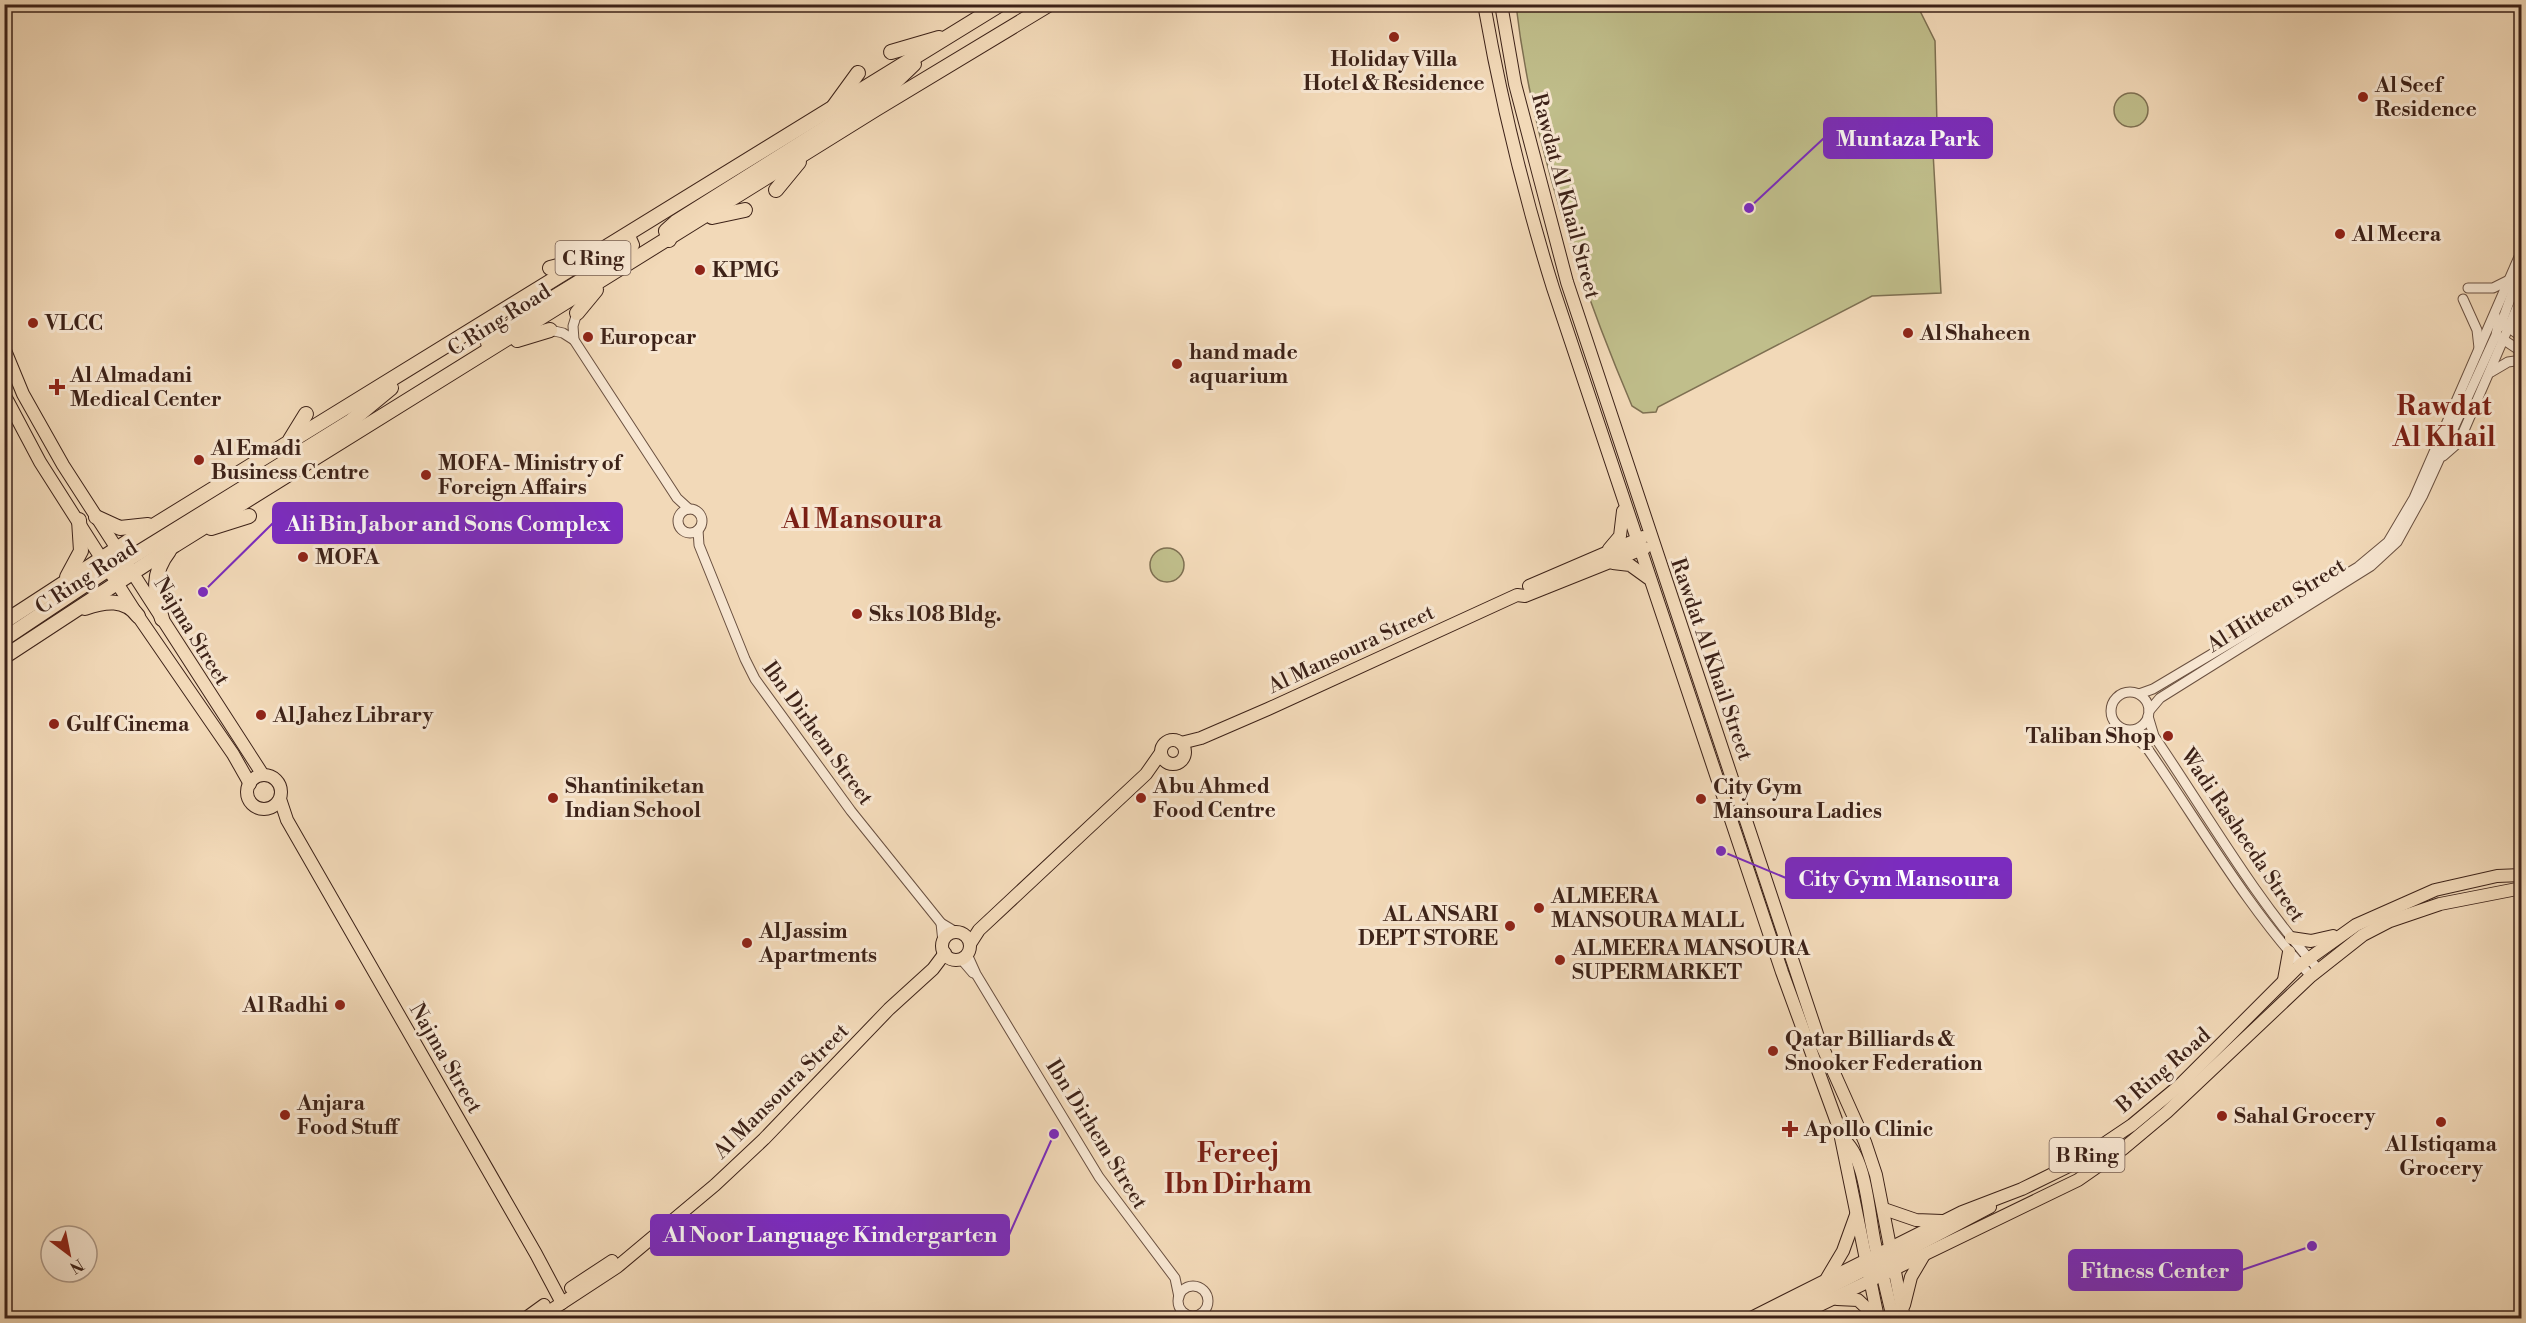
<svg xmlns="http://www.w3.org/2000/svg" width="2526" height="1323" viewBox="0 0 2526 1323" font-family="'Libre Bodoni',serif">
	<rect width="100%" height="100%" fill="#f2d9b8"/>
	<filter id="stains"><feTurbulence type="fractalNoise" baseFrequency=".00333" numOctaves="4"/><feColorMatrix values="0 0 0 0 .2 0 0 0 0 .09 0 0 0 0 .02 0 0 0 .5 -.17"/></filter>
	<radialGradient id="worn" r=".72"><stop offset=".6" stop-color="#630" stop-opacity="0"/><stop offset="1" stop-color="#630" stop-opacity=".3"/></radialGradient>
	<!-- green -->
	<g fill="#c0be8b" stroke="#7e7052" stroke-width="1.5">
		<path d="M 1516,5 L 1917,5 L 1935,41 L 1937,126 L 1933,152 L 1941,293 L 1872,296 L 1658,407 L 1656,412 L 1643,413 L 1632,406 C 1578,279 1532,142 1516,5 Z"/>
		<circle cx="2131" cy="110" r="17"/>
		<circle cx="1167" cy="565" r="17"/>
	</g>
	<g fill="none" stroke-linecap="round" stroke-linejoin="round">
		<!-- minor casing -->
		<g stroke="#6a5040" stroke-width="11">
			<g id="minor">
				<path d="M 2468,288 L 2493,288 L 2509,280"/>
				<path d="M 2463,299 L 2477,330 L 2479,348"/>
				<path d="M 2505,325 L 2522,337"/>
				<path d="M 2500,327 L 2522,266"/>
				<path d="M 550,330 L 563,333 L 574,340 L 677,498 L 689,509"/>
				<path d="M 2501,338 L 2522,352"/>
				<path d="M 574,340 L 573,326 L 577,313"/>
				<path d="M 2491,372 L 2508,362 L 2522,360"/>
				<path d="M 2443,456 L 2459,442 L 2522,296"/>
				<circle cx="690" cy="521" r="12"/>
				<path d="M 698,530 L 699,545 L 745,659 L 755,679 L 851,811 L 941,923 L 956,932"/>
				<circle cx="2130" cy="711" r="19"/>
				<path d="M 2139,694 L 2153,689 L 2358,567 L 2388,542 L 2414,498 L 2522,250"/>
				<path d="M 2149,711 L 2160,698 L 2371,566 L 2397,542 L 2423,495 L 2496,335 L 2498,325 L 2495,315"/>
				<path d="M 2148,716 L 2154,736 C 2207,814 2255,899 2318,969"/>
				<path d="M 2129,731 L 2147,748 C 2200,824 2247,908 2311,976"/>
				<path d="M 941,923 L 943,942"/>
				<path d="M 967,954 L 976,974 L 1099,1177 L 1175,1278 L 1179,1297"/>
				<path d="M 961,959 L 973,973"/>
				<circle cx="1193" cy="1301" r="15"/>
			</g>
		</g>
		<!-- major casing -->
		<g stroke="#3d2218" stroke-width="14">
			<g id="major">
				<path d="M 1484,4 C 1501,101 1524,195 1553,288 L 1782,972 L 1839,1128 L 1878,1318"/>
				<path d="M 1501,4 L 1515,84 L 1567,282 L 1818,1037 L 1865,1142 L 1876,1175 L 1904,1318"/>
				<path d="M 4,348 L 23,394 L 63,465 L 263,775"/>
				<path d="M 4,394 L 40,462 L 138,616 L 233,754 L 250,784"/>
				<path d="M 1609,549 L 1620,536 L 1623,511"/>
				<path d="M 1613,563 L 1630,565 L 1648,578"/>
				<path d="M 1529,586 L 1643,537"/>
				<circle cx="1173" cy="752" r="12"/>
				<path d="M 1181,743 L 1201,738 L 1268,709 L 1517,595 L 1525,596 L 1645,548"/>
				<circle cx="264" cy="792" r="17"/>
				<path d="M 280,799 L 287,820 L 536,1254 L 562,1303"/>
				<circle cx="956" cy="946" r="14"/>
				<path d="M 2291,938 L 2311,941 L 2333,936"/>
				<path d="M 970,944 L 979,930 L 1146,774 L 1160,754"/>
				<path d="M 2284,980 L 2289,952"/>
				<path d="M 1842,1138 C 1870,1159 1868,1229 1879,1260"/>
				<path d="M 1884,1209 L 1916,1220 L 1942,1221"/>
				<path d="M 1881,1268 L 1893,1318"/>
				<path d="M 1827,1278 L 1843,1251 L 1856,1215"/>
				<path d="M 1870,1280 L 1882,1264 L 1990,1207"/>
				<path d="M 571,1288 L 612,1261"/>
				<path d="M 1837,1299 L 1858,1300 L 1875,1316"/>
				<path d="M 1904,1305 L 1911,1277 L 1924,1255"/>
				<path d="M 526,1318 L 544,1305"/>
				<path d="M 539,1318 L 617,1267 L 715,1185 L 764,1139 L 889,1009 L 933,969 L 945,953"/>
				<path d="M 1751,1318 L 1962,1212 L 2022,1189 L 2077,1162 L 2132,1125 L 2179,1086 L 2300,965 L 2356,925 L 2435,890 L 2497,876 L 2522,875"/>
				<path d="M 1771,1318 L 1874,1265"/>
				<path d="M 1793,1318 L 2078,1180 L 2124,1148 L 2167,1112 L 2311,976 L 2363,935 L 2390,921 L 2440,904 L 2522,888"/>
			</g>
		</g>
		<!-- highway casing -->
		<g stroke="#3d2218" stroke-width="16">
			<g id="highway">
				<path d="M 891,52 L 939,38"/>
				<path d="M 834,106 L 858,73"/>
				<path d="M 776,190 L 799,162"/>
				<path d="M 712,217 L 745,210"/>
				<path d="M 669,240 L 666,231 L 676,222 L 890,87 L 914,64"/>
				<path d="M 550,268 L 581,260"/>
				<path d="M 577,313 L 596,290"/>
				<path d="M 517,340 L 550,330"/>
				<path d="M 488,343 L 527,314 L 626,253 L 632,245 L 628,236"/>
				<path d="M 290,440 L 306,414"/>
				<path d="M 96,517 L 120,528 L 148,525"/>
				<path d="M 211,528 L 249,516"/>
				<path d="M 67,577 L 81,551 L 79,520"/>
				<path d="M 118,581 L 116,571 L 122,563 L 351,421 L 391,388"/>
				<path d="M 85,608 C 105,601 125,598 138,616"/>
				<path d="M 162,619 C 155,592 151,574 169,551"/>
				<path d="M 4,622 L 127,542 L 1001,4"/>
				<path d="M 4,639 L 113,566 L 118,557"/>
				<path d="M 4,657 L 175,545 L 876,109 L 1050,4"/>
			</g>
		</g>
		<!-- minor -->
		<use href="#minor" stroke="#f7e6d1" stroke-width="9"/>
		<!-- major -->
		<use href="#major" stroke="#f2d9b8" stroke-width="12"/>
		<!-- highway -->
		<use href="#highway" stroke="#f2d9b8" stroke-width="14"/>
	</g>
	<!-- markers -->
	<g fill="#8f2418" stroke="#f7e6d1" stroke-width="2">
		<circle cx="1394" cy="37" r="6"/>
		<circle cx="2363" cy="97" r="6"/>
		<circle cx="2340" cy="234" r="6"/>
		<circle cx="700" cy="270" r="6"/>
		<circle cx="33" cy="323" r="6"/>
		<circle cx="1908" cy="333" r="6"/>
		<circle cx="588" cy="337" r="6"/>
		<circle cx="1177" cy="364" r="6"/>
		<path d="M54 378h6v6h6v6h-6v6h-6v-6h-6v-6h6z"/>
		<circle cx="199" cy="460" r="6"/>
		<circle cx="426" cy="475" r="6"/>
		<circle cx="303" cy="557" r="6"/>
		<circle cx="857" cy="614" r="6"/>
		<circle cx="261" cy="715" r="6"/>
		<circle cx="54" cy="724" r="6"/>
		<circle cx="2168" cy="736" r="6"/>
		<circle cx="553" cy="798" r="6"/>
		<circle cx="1141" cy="798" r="6"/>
		<circle cx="1701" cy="799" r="6"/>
		<circle cx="1539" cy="908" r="6"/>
		<circle cx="1510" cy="926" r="6"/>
		<circle cx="747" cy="943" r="6"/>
		<circle cx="1560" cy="960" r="6"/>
		<circle cx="340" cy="1005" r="6"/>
		<circle cx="1773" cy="1051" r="6"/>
		<circle cx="285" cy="1115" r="6"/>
		<circle cx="2222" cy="1116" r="6"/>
		<circle cx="2441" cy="1122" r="6"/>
		<path d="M1787 1120h6v6h6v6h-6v6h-6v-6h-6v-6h6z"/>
	</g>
	<g text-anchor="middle" stroke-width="6" stroke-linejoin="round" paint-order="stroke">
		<!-- shield labels -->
		<g fill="#f7e6d1" stroke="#755d50" stroke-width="1.5">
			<rect x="555.5" y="241" width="75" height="34" rx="4.5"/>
			<rect x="2049.5" y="1138" width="75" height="34" rx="4.5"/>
		</g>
		<g font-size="20" font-weight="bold" fill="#3d2218">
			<text x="593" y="265">C Ring</text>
			<text x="2087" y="1162">B Ring</text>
		</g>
		<!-- poi labels -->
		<g font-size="21" font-weight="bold" fill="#3d2218" stroke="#f7e6d1" text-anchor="start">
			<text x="1394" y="66" text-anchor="middle">Holiday Villa<tspan x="1394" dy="24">Hotel &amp; Residence</tspan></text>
			<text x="2375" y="92">Al Seef<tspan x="2375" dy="24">Residence</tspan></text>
			<text x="2352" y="241">Al Meera</text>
			<text x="712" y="277">KPMG</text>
			<text x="45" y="330">VLCC</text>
			<text x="1920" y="340">Al Shaheen</text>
			<text x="600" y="344">Europcar</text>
			<text x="1189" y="359">hand made<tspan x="1189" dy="24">aquarium</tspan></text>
			<text x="70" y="382">Al Almadani<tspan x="70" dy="24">Medical Center</tspan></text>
			<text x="211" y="455">Al Emadi<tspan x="211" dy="24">Business Centre</tspan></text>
			<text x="438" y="470">MOFA- Ministry of<tspan x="438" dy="24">Foreign Affairs</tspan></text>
			<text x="315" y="564">MOFA</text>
			<text x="869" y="621">Sks 108 Bldg.</text>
			<text x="273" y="722">Al Jahez Library</text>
			<text x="66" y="731">Gulf Cinema</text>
			<text x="2156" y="743" text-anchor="end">Taliban Shop</text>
			<text x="565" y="793">Shantiniketan<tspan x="565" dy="24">Indian School</tspan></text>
			<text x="1153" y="793">Abu Ahmed<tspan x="1153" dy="24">Food Centre</tspan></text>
			<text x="1713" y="794">City Gym<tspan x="1713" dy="24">Mansoura Ladies</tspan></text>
			<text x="1551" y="903">ALMEERA<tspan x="1551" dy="24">MANSOURA MALL</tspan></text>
			<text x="1498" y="921" text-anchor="end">AL ANSARI<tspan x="1498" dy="24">DEPT STORE</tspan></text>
			<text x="759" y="938">Al Jassim<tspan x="759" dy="24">Apartments</tspan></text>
			<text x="1572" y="955">ALMEERA MANSOURA<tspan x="1572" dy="24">SUPERMARKET</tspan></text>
			<text x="328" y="1012" text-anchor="end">Al Radhi</text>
			<text x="1785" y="1046">Qatar Billiards &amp;<tspan x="1785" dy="24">Snooker Federation</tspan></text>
			<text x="297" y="1110">Anjara<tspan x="297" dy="24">Food Stuff</tspan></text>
			<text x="2234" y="1123">Sahal Grocery</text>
			<text x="1804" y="1136">Apollo Clinic</text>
			<text x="2441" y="1151" text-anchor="middle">Al Istiqama<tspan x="2441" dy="24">Grocery</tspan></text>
		</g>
		<!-- street labels -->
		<g font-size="21" fill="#3d2218" stroke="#f7e6d1">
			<text transform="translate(1566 196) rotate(75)" y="7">Rawdat Al Khail Street</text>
			<text transform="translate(499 320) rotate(-32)" y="7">C Ring Road</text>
			<text transform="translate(86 577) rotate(-33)" y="7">C Ring Road</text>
			<text transform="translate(2276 605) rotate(-32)" y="7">Al Hitteen Street</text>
			<text transform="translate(192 631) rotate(58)" y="7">Najma Street</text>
			<text transform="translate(1351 649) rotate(-25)" y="7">Al Mansoura Street</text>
			<text transform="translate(1712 659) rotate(71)" y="7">Rawdat Al Khail Street</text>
			<text transform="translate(818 733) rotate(54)" y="7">Ibn Dirhem Street</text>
			<text transform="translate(2243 835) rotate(56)" y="7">Wadi Rasheeda Street</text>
			<text transform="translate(446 1058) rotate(60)" y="7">Najma Street</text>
			<text transform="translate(2163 1070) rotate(-41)" y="7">B Ring Road</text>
			<text transform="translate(781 1091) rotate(-45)" y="7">Al Mansoura Street</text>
			<text transform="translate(1097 1134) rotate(58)" y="7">Ibn Dirhem Street</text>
		</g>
		<!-- district labels -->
		<g font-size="27" font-weight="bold" fill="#7a1f14" stroke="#f7e6d1">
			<text x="2444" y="415">Rawdat<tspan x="2444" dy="31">Al Khail</tspan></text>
			<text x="862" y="528">Al Mansoura</text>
			<text x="1238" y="1162">Fereej<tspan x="1238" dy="31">Ibn Dirham</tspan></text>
		</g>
	</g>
	<!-- callouts -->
	<path fill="none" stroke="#7b2cbf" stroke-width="2" d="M1749 208L1824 138M203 592L273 523M1721 851L1786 878M1054 1134L1009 1235M2312 1246L2242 1270"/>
	<g fill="#7b2cbf" stroke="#f7e6d1" stroke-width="2">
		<circle cx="1749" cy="208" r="6"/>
		<circle cx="203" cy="592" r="6"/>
		<circle cx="1721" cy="851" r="6"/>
		<circle cx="1054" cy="1134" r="6"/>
		<circle cx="2312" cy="1246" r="6"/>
	</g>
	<g fill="#7b2cbf" stroke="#7b2cbf" stroke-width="2">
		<rect x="1824" y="118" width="168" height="40" rx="6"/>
		<rect x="273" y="503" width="349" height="40" rx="6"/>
		<rect x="1786" y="858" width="225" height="40" rx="6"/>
		<rect x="651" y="1215" width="358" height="40" rx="6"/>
		<rect x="2069" y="1250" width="173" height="40" rx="6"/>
	</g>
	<g font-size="22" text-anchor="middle" font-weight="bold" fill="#fff">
		<text x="1908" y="146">Muntaza Park</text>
		<text x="448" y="531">Ali Bin Jabor and Sons Complex</text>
		<text x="1899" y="886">City Gym Mansoura</text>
		<text x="830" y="1242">Al Noor Language Kindergarten</text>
		<text x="2155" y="1278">Fitness Center</text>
	</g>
	<!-- margin -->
	<rect width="2526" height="1323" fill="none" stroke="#f2d9b8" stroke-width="24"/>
	<rect x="6" y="6" width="2514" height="1311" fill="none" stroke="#3d2218" stroke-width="3"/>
	<rect x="12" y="12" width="2502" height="1299" fill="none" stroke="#3d2218" stroke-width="1.5"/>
	<!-- north arrow -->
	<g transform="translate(69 1254) rotate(148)"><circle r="28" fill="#f7e6d1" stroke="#ad9887" stroke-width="1.5"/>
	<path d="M0-4.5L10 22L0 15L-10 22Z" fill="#8f2418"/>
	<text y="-9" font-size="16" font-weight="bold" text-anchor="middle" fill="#3d2218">N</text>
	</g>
	<rect width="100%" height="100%" filter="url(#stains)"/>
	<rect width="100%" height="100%" fill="url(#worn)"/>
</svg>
